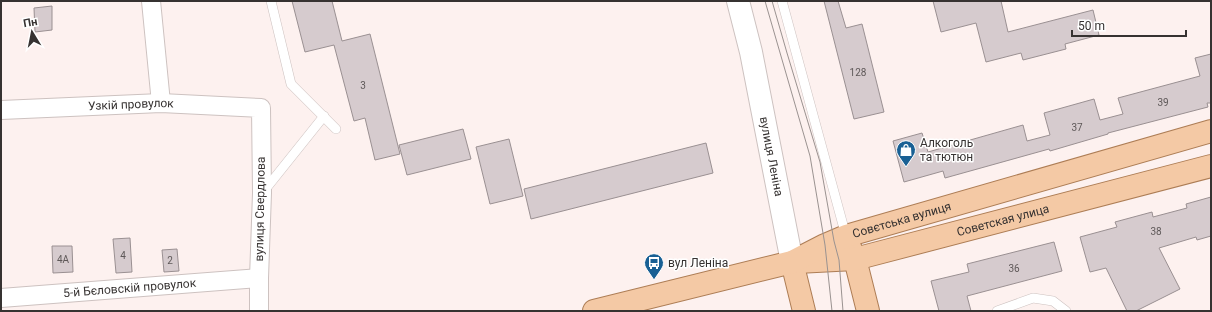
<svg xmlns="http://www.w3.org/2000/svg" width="1212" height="312" viewBox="0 0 1212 312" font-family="Roboto,sans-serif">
	<rect width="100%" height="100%" fill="#fdf1ef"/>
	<!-- building -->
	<g fill="#d6cbce" stroke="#9a9092">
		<path d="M 292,1 L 332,1 L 342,41 L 370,34 L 400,154 L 375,160 L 365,118 L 354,121 L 334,45 L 305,52 Z"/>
		<path d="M 824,1 L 838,1 L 846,28 L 862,24 L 884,112 L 854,119 Z"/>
		<path d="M 933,1 L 1001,1 L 1008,32 L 1093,10 L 1099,35 L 1065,44 L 1066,49 L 1023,60 L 1021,53 L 986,62 L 976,23 L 941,32 Z"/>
		<path d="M 52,6 L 52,30 L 35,32 L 34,8 Z"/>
		<path d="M 1211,54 L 1211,103 L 1207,103 L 1208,107 L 1108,133 L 1108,134 L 1050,151 L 1049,149 L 945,178 L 943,171 L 904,182 L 893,141 L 922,133 L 928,152 L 1023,125 L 1027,141 L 1050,135 L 1044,113 L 1094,99 L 1100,120 L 1123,114 L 1118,98 L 1200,76 L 1195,58 Z"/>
		<path d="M 463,129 L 471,159 L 407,175 L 399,145 Z"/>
		<path d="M 509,139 L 523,196 L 490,204 L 476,147 Z"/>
		<path d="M 706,143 L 713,173 L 531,219 L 524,189 Z"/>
		<path d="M 1211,197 L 1211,236 L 1197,240 L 1196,237 L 1159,248 L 1180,289 L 1136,311 L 1127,311 L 1106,268 L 1090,272 L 1080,237 L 1117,227 L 1115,222 L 1152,212 L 1153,217 L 1187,208 L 1186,204 Z"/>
		<path d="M 130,238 L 132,272 L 116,273 L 113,239 Z"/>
		<path d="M 1054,242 L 1062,271 L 967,296 L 971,311 L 939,311 L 931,281 L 969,272 L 967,264 Z"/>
		<path d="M 52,246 L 72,246 L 73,272 L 53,273 Z"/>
		<path d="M 177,249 L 179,271 L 164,272 L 162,250 Z"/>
	</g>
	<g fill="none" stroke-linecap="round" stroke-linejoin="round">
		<!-- service casing -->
		<g stroke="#cdc2c0" stroke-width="10">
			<g id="service">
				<path d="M 271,1 L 291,84 L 336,129"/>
				<path d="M 782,1 L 846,236"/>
				<path d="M 264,191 L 324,116"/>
				<path d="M 997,311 L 1033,298 L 1053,301 L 1066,311"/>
			</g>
		</g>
		<!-- minor casing -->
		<g stroke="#cdc2c0" stroke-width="20">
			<g id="minor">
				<path d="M 151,1 L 161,103"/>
				<path id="s1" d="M 1,110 L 161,103 L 261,108 L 262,193 L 259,278 L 259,311"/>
				<path id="s2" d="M 1,298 L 259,278"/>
			</g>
		</g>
		<!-- tertiary casing -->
		<g stroke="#cdc2c0" stroke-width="24">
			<g id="tertiary">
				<path id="s3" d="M 738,1 L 751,52 L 792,262"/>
			</g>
		</g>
		<!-- primary casing -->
		<g stroke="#ad7d55" stroke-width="24">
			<g id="primary">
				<path d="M 849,245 L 855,259 L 868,311"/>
				<path d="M 792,262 L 804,311"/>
				<path id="s4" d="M 797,262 L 855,259 L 1211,166"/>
				<path id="s5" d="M 594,311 L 792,262 L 825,245 L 846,236 L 1211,131"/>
			</g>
		</g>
		<!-- service -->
		<use href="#service" stroke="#fff" stroke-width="9"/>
		<!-- minor -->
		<use href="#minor" stroke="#fff" stroke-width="18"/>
		<!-- tertiary -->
		<use href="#tertiary" stroke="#fff" stroke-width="22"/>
		<!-- primary -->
		<use href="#primary" stroke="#f4c9a5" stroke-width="22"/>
		<!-- tram -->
		<g stroke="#9a9290" stroke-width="1">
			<path d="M 765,1 L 810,156 L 825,245 L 832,311"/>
			<path d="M 772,1 L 787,53 L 820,162 L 834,241 L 839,260 L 843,311"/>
		</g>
	</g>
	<!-- icons -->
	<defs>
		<g id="shop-pin" transform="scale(1)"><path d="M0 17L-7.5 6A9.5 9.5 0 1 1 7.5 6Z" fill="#196094" stroke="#fff"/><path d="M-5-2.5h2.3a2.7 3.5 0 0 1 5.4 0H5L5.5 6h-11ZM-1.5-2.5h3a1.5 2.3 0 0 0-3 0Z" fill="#fff"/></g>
		<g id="bus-pin" transform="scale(1)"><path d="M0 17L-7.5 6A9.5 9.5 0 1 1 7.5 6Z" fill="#196094" stroke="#fff"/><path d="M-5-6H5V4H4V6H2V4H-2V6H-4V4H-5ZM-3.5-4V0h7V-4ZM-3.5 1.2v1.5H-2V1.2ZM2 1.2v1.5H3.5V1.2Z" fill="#fff"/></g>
	</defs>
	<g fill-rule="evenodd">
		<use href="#shop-pin" x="906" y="150"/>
		<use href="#bus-pin" x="654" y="263"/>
	</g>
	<g text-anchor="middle" stroke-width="3" stroke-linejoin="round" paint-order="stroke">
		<!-- number labels -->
		<g font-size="10" fill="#5e5858">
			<text x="858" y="76">128</text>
			<text x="363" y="89">3</text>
			<text x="1163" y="106">39</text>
			<text x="1077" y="131">37</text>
			<text x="1156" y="235">38</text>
			<text x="123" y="259">4</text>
			<text x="63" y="263">4А</text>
			<text x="170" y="264">2</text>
			<text x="1014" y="272">36</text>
		</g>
		<!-- street labels -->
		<g font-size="12" fill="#363231" stroke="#fff">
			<text dy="4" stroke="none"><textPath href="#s1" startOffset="130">Узкій провулок</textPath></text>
			<text dy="4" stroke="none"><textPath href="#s3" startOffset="159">вулиця Леніна</textPath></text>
			<text transform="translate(260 209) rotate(-89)" y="4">вулиця Свердлова</text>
			<text dy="4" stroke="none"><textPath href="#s5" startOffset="322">Совєтська вулиця</textPath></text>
			<text dy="4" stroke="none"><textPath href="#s4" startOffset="211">Советская улица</textPath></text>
			<text dy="4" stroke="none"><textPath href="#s2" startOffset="129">5-й Бєловскій провулок</textPath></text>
		</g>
		<!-- poi labels -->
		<g font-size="12" fill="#363231" stroke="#fff" text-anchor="start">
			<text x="920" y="147">Алкоголь<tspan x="920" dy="14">та тютюн</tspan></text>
			<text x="668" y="267">вул Леніна</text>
		</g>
	</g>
	<!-- border -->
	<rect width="1212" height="312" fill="none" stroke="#363231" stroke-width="4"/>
	<!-- north arrow -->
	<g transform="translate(32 32) rotate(350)" stroke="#ffffff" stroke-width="3" paint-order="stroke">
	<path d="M0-3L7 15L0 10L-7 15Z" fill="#363231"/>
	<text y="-6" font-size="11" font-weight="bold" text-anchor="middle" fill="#363231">Пн</text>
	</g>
	<!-- scale -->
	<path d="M1072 30v6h114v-6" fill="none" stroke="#363231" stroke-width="2"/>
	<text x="1078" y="30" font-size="12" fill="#363231" stroke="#ffffff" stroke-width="3" paint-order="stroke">50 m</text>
</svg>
